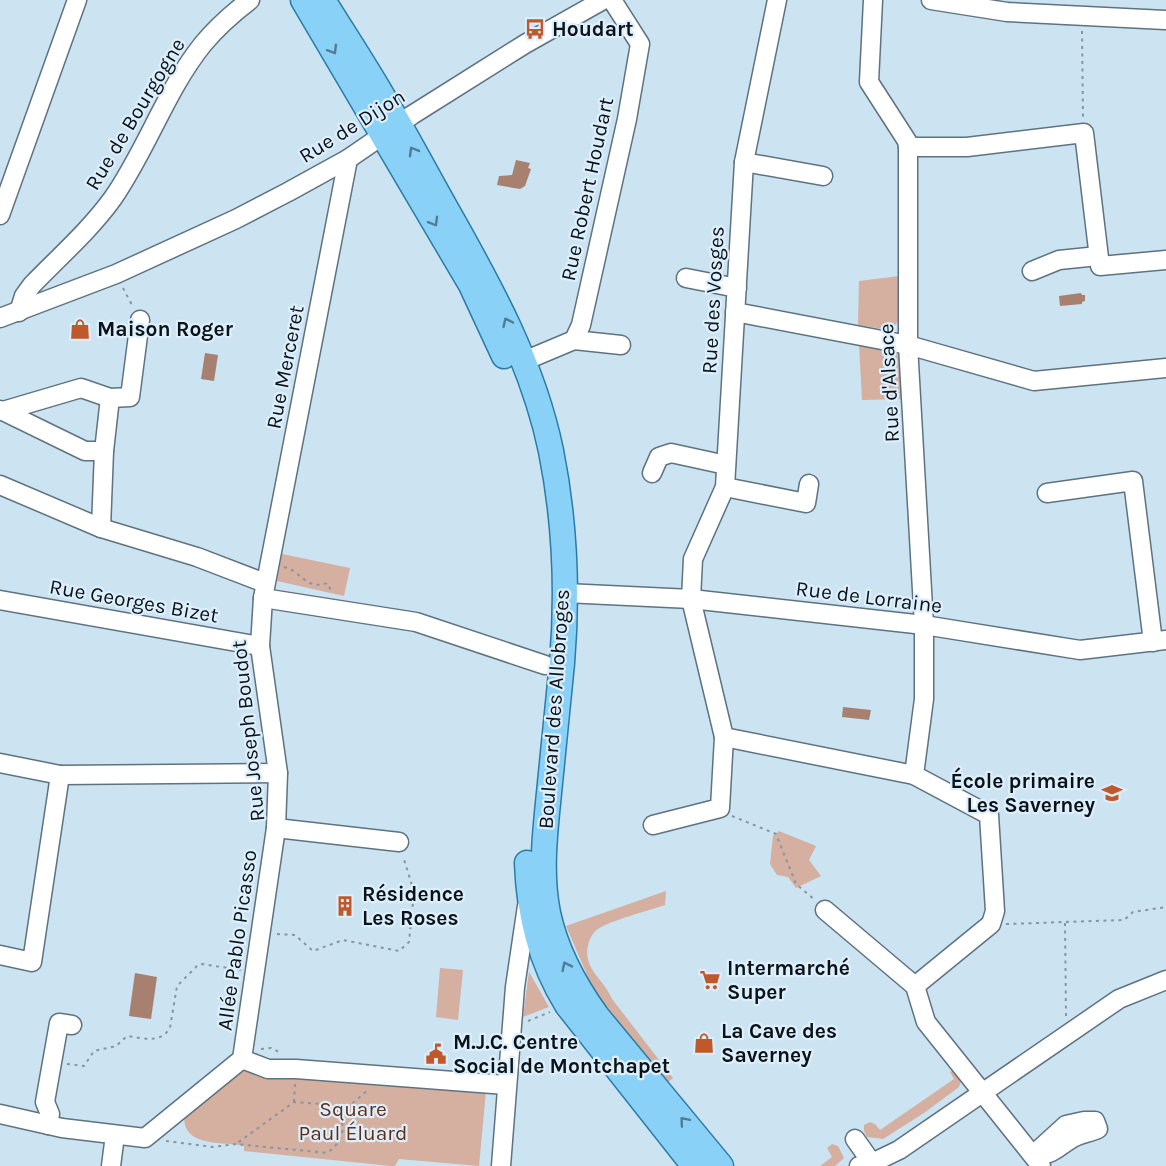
<svg xmlns="http://www.w3.org/2000/svg" width="1166" height="1166" viewBox="0 0 1166 1166" font-family="Karla,sans-serif">
	<rect width="100%" height="100%" fill="#cce3f2"/>
	<!-- green -->
	<g fill="#d5afa0">
		<path d="M 899,276 L 898,321 L 894,327 L 890,330 L 858,325 L 859,281 Z"/>
		<path d="M 859,344 L 895,352 L 900,357 L 903,399 L 862,400 Z"/>
		<path d="M 282,554 L 350,568 L 344,596 L 277,581 Z"/>
		<path d="M 779,831 L 816,846 L 809,860 L 821,876 L 796,888 L 788,877 L 777,875 L 770,864 L 773,836 Z"/>
		<path d="M 666,891 L 665,905 C 650,910 609,921 598,929 C 588,936 585,952 589,963 C 594,976 606,984 612,999 L 673,1078 L 667,1083 L 607,1011 L 591,984 L 566,926 Z"/>
		<path d="M 440,968 L 463,970 L 458,1020 L 436,1017 Z"/>
		<path d="M 529,972 L 549,1007 L 523,1017 Z"/>
		<path d="M 241,1070 L 486,1091 L 479,1166 L 399,1159 L 395,1166 L 391,1166 L 244,1151 L 244,1146 C 221,1141 183,1148 184,1115 Z"/>
		<path d="M 954,1070 L 962,1078 L 959,1087 L 924,1113 L 883,1139 L 867,1137 L 864,1131 L 864,1125 L 870,1122 L 875,1124 L 880,1130 L 954,1079 L 950,1072 Z"/>
		<path d="M 832,1144 L 838,1146 L 844,1158 L 835,1166 L 820,1166 L 832,1157 L 827,1148 Z"/>
	</g>
	<!-- water -->
	<g fill="#a88070">
		<path d="M 516,160 L 530,163 L 528,168 L 531,169 L 525,186 L 520,189 L 497,185 L 499,176 L 512,175 Z"/>
		<path d="M 1081,293 L 1082,295 L 1085,295 L 1085,301 L 1082,302 L 1082,304 L 1060,306 L 1059,296 Z"/>
		<path d="M 205,353 L 218,355 L 214,381 L 201,379 Z"/>
		<path d="M 843,707 L 871,710 L 869,720 L 842,717 Z"/>
		<path d="M 135,973 L 157,977 L 151,1019 L 129,1016 Z"/>
	</g>
	<g fill="none" stroke-linecap="round" stroke-linejoin="round">
		<!-- minor casing -->
		<g stroke="#5e7280" stroke-width="21">
			<g id="minor">
				<path d="M 777,0 L 744,162 L 725,487 L 693,559 L 691,599 L 724,737 L 914,775 L 989,815 L 995,911 L 991,924 L 915,986"/>
				<path d="M 873,0 L 869,82 L 907,141 L 908,147 L 908,345 L 924,625 L 924,699 L 914,775"/>
				<path d="M 931,0 L 1007,12 L 1165,20"/>
				<path d="M 908,147 L 967,147 L 1084,133 L 1100,266 L 1166,260"/>
				<path d="M 744,162 L 823,176"/>
				<path d="M 0,215 L 77,0"/>
				<path d="M 1032,271 L 1059,260 L 1098,256"/>
				<path d="M 686,278 L 737,288"/>
				<path d="M 19,312 L 24,296 L 32,285 C 59,257 90,230 113,198 C 147,149 166,90 203,44 C 217,27 233,13 250,0"/>
				<path d="M 735,312 L 908,345 L 1034,381 L 1166,368"/>
				<path d="M 0,318 L 116,274 L 236,219 L 288,192 L 348,159 L 412,115 L 525,44 L 603,0"/>
				<path d="M 574,340 L 621,345"/>
				<path d="M 524,361 L 574,340 L 581,325 L 627,119 L 640,44 L 612,0"/>
				<path d="M 0,410 L 3,411 L 81,388 L 110,398 L 130,397 L 140,320"/>
				<path d="M 3,411 L 85,451 L 104,451"/>
				<path d="M 652,473 L 659,457 L 671,453 L 726,465"/>
				<path d="M 0,485 L 101,528 L 197,557 L 265,583"/>
				<path d="M 725,487 L 806,503 L 809,484"/>
				<path d="M 1047,493 L 1133,481 L 1153,642"/>
				<path d="M 101,528 L 104,451 L 110,398"/>
				<path d="M 565,593 L 691,599 L 924,625 L 1080,650 L 1166,640"/>
				<path d="M 263,598 L 416,622 L 545,665"/>
				<path d="M 0,600 L 260,646"/>
				<path d="M 0,763 L 60,775 L 278,773"/>
				<path d="M 653,825 L 720,808 L 724,737"/>
				<path d="M 276,828 L 399,842"/>
				<path d="M 825,910 L 915,986 L 926,1022 L 1041,1166"/>
				<path d="M 0,955 L 32,962 L 60,775"/>
				<path d="M 242,1059 L 276,828 L 278,773 L 260,646 L 263,598 L 348,159"/>
				<path d="M 242,1059 L 268,1069 L 296,1069 L 506,1085"/>
				<path d="M 0,1114 L 62,1128 L 145,1138 L 242,1059"/>
				<path d="M 1084,1121 L 1095,1121 L 1098,1129 C 1089,1133 1079,1134 1071,1139 C 1056,1148 1052,1156 1033,1155 L 1066,1125 Z"/>
				<path d="M 48,1125 L 50,1114 L 45,1102 L 59,1023 L 72,1025"/>
				<path d="M 855,1139 L 874,1166"/>
				<path d="M 111,1166 L 115,1135"/>
				<path d="M 501,1166 L 515,987 L 527,906"/>
				<path d="M 859,1166 L 872,1163 L 899,1150 L 1119,999 L 1166,980"/>
			</g>
		</g>
		<!-- major casing -->
		<g stroke="#2b7ba6" stroke-width="27">
			<g id="major">
				<path d="M 303,0 L 471,285 L 504,356"/>
				<path d="M 323,0 C 344,34 366,67 386,102 C 408,138 427,175 448,212 C 491,288 533,364 551,451 C 565,521 568,592 562,663 C 558,706 553,750 549,793 C 545,833 540,873 548,913 C 556,951 574,984 597,1016 L 721,1166"/>
				<path d="M 527,863 C 529,915 540,961 567,1005 L 694,1166"/>
			</g>
		</g>
		<!-- path -->
		<g stroke="#8596a2" stroke-width="2" stroke-dasharray="3 4.5" stroke-linecap="butt">
			<path d="M 1082,31 L 1083,118"/>
			<path d="M 123,288 L 133,307"/>
			<path d="M 284,567 C 301,571 307,591 327,583 L 332,592"/>
			<path d="M 732,816 L 776,834 L 796,884 L 815,900"/>
			<path d="M 1065,923 L 1066,1016"/>
			<path d="M 1006,924 L 1124,920 L 1133,912 L 1166,907"/>
			<path d="M 277,934 L 295,935 L 313,951 L 343,940 L 399,951 L 409,942 L 414,892 L 403,856"/>
			<path d="M 528,1021 L 550,1012"/>
			<path d="M 261,1049 L 271,1048 L 279,1052"/>
			<path d="M 67,1064 L 84,1066 L 94,1051 L 116,1046 L 127,1036 C 143,1038 160,1044 170,1028 L 177,986 L 197,966 L 202,964 L 241,970"/>
			<path d="M 294,1102 L 295,1084"/>
			<path d="M 341,1113 L 368,1090"/>
			<path d="M 166,1141 L 213,1147 L 236,1144 L 327,1153 C 344,1140 344,1132 341,1113 L 324,1104 L 294,1102 L 236,1144"/>
		</g>
		<!-- minor -->
		<use href="#minor" stroke="#fff" stroke-width="18"/>
		<!-- major -->
		<use href="#major" stroke="#8ad1f8" stroke-width="24"/>
	</g>
	<!-- one-way arrows -->
	<defs><path id="oneway-chevron" d="M-2-3.5L2.5 0L-2 3.5" fill="none" stroke-width="1.6" stroke-linecap="round" stroke-linejoin="round" transform="scale(1.5)"/></defs>
	<g stroke="#517c93">
		<use href="#oneway-chevron" transform="translate(333 50) rotate(59)"/>
		<use href="#oneway-chevron" transform="translate(413 151) rotate(-120)"/>
		<use href="#oneway-chevron" transform="translate(434 222) rotate(60)"/>
		<use href="#oneway-chevron" transform="translate(507 322) rotate(-115)"/>
		<use href="#oneway-chevron" transform="translate(566 966) rotate(-116)"/>
		<use href="#oneway-chevron" transform="translate(684 1121) rotate(-130)"/>
	</g>
	<!-- icons -->
	<defs>
		<g id="bus-bare" transform="scale(1.62)"><path d="M-5-6H5V4H4V6H2V4H-2V6H-4V4H-5ZM-3.5-4V0h7V-4ZM-3.5 1.2v1.5H-2V1.2ZM2 1.2v1.5H3.5V1.2Z" fill="#bf592b" stroke="#ddeffc" stroke-width="2.5" paint-order="stroke"/></g>
		<g id="shop-bare" transform="scale(1.62)"><path d="M-5-2.5h2.3a2.7 3.5 0 0 1 5.4 0H5L5.5 6h-11ZM-1.5-2.5h3a1.5 2.3 0 0 0-3 0Z" fill="#bf592b" stroke="#ddeffc" stroke-width="2.5" paint-order="stroke"/></g>
		<g id="school-bare" transform="scale(1.62)"><path d="M0-5L7-2L0 1L-7-2ZM-4 1L0 2.5L4 1V4Q0 6-4 4Z" fill="#bf592b" stroke="#ddeffc" stroke-width="2.5" paint-order="stroke"/></g>
		<g id="building-bare" transform="scale(1.62)"><path d="M-4-6H4V6H1V3H-1V6H-4ZM-2.5-4.3h1.7v1.8h-1.7ZM.8-4.3h1.7v1.8H.8ZM-2.5-1h1.7V.8h-1.7ZM.8-1h1.7V.8H.8Z" fill="#bf592b" stroke="#ddeffc" stroke-width="2.5" paint-order="stroke"/></g>
		<g id="supermarket-bare" transform="scale(1.62)"><path d="M-6-5.5h2.5l.6 2H6L4.5 2H-2.5L-4.4-4H-6ZM-1.5 3.2a1.3 1.3 0 1 0 .1 0ZM3 3.2a1.3 1.3 0 1 0 .1 0Z" fill="#bf592b" stroke="#ddeffc" stroke-width="2.5" paint-order="stroke"/></g>
		<g id="civic-bare" transform="scale(1.62)"><path d="M-.6-6.5H3V-4.5H.6V-3L4-1V1h2V6H-6V1h2V-1L-.6-3ZM-1.2 2.5V6h2.4V2.5Z" fill="#bf592b" stroke="#ddeffc" stroke-width="2.5" paint-order="stroke"/></g>
	</defs>
	<g fill-rule="evenodd">
		<use href="#bus-bare" x="535" y="29"/>
		<use href="#shop-bare" x="80" y="329"/>
		<use href="#school-bare" x="1112" y="793"/>
		<use href="#building-bare" x="345" y="906"/>
		<use href="#supermarket-bare" x="710" y="980"/>
		<use href="#shop-bare" x="704" y="1043"/>
		<use href="#civic-bare" x="436" y="1054"/>
	</g>
	<g text-anchor="middle" stroke-width="4.5" stroke-linejoin="round" paint-order="stroke">
		<!-- poi labels -->
		<g font-size="21" font-weight="bold" fill="#0b1318" stroke="#ddeffc" text-anchor="start">
			<text x="552" y="36">Houdart</text>
			<text x="97" y="336">Maison Roger</text>
			<text x="1095" y="788" text-anchor="end">École primaire<tspan x="1095" dy="24">Les Saverney</tspan></text>
			<text x="362" y="901">Résidence<tspan x="362" dy="24">Les Roses</tspan></text>
			<text x="727" y="975">Intermarché<tspan x="727" dy="24">Super</tspan></text>
			<text x="721" y="1038">La Cave des<tspan x="721" dy="24">Saverney</tspan></text>
			<text x="453" y="1049">M.J.C. Centre<tspan x="453" dy="24">Social de Montchapet</tspan></text>
		</g>
		<!-- street labels -->
		<g font-size="21" fill="#0b1318" stroke="#ddeffc">
			<text transform="translate(135 114) rotate(-59)" y="7">Rue de Bourgogne</text>
			<text transform="translate(352 126) rotate(-32)" y="7">Rue de Dijon</text>
			<text transform="translate(587 189) rotate(-78)" y="7">Rue Robert Houdart</text>
			<text transform="translate(713 300) rotate(-87)" y="7">Rue des Vosges</text>
			<text transform="translate(285 367) rotate(-79)" y="7">Rue Merceret</text>
			<text transform="translate(889 383) rotate(-93)" y="7">Rue d'Alsace</text>
			<text transform="translate(869 597) rotate(7)" y="7">Rue de Lorraine</text>
			<text transform="translate(134 601) rotate(10)" y="7">Rue Georges Bizet</text>
			<text transform="translate(554 709) rotate(-86)" y="7">Boulevard des Allobroges</text>
			<text transform="translate(248 731) rotate(-96)" y="7">Rue Joseph Boudot</text>
			<text transform="translate(237 940) rotate(-82)" y="7">Allée Pablo Picasso</text>
		</g>
		<!-- park labels -->
		<g font-size="21" fill="#622d15" stroke="#ddeffc">
			<text x="353" y="1116">Square<tspan x="353" dy="24">Paul Éluard</tspan></text>
		</g>
	</g>
</svg>
